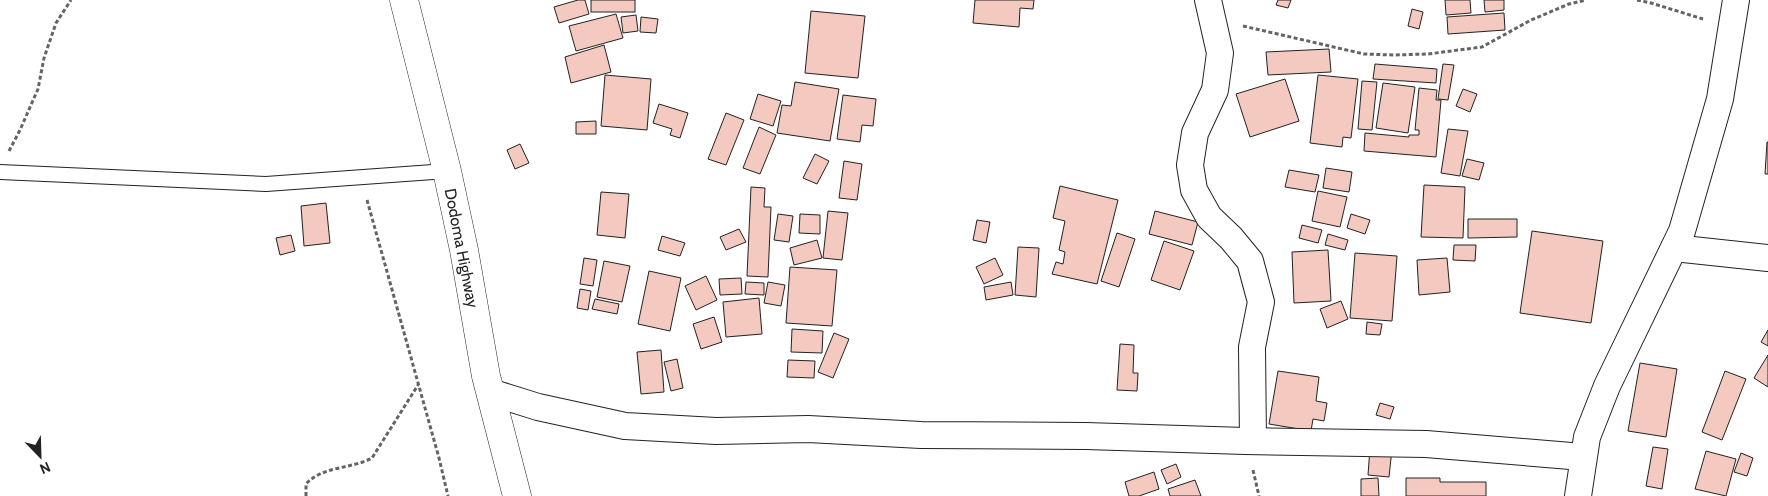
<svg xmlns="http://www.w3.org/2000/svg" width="1768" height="496" viewBox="0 0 1768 496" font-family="Cabin,sans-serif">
	<rect width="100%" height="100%" fill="#fff"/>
	<!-- building -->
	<g fill="#f3c9c0" stroke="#222">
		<path d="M 578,0 L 585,0 L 589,14 L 559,23 L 554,7 Z"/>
		<rect x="591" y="0" width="44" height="12"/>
		<path d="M 975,0 L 1034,0 L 1033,9 L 1020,8 L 1019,27 L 973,23 Z"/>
		<path d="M 1278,0 L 1291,0 L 1288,8 L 1276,5 Z"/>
		<path d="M 1445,0 L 1470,0 L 1471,13 L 1446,15 Z"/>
		<path d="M 1484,0 L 1504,0 L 1504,10 L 1485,12 Z"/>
		<path d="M 1412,9 L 1423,12 L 1419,29 L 1408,26 Z"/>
		<path d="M 811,11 L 865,16 L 858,78 L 805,73 Z"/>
		<path d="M 1504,13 L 1505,30 L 1448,34 L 1447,17 Z"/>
		<path d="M 616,14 L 623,38 L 576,51 L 569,26 Z"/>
		<path d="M 636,15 L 638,31 L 623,33 L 621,17 Z"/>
		<path d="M 641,17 L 658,19 L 656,33 L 640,32 Z"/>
		<path d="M 604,45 L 611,72 L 571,83 L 565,57 Z"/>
		<path d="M 1329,49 L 1331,72 L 1268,75 L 1266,52 Z"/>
		<path d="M 1375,64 L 1437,69 L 1436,83 L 1373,79 Z"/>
		<path d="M 1443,64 L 1454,65 L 1448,100 L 1438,99 Z"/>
		<path d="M 605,75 L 651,79 L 647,130 L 601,126 Z"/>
		<path d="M 1318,75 L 1358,79 L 1351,138 L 1343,137 L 1342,147 L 1310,143 Z"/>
		<path d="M 1285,79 L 1299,121 L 1250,137 L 1236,94 Z"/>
		<path d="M 1362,81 L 1377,82 L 1372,130 L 1358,129 Z"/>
		<path d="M 795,82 L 839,89 L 830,141 L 777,133 L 782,105 L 791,106 Z"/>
		<path d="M 1383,83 L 1415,87 L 1408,133 L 1376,128 Z"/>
		<path d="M 1419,88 L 1437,90 L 1436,100 L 1441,100 L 1436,157 L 1364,151 L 1365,133 L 1409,137 L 1409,135 L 1419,135 L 1419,130 L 1415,130 Z"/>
		<path d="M 1463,89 L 1477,94 L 1470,112 L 1456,106 Z"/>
		<path d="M 758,94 L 781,101 L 773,126 L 750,119 Z"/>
		<path d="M 843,95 L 876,99 L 873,126 L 862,125 L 860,142 L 837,139 Z"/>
		<path d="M 659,104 L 688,113 L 680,138 L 670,135 L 672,129 L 653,123 Z"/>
		<path d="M 726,113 L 744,120 L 726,165 L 708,159 Z"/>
		<path d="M 596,121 L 596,134 L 576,134 L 576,122 Z"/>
		<path d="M 759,127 L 776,135 L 760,174 L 743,168 Z"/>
		<path d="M 1448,129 L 1468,131 L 1460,176 L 1441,173 Z"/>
		<path d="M 1767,142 L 1768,142 L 1768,174 L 1765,174 Z"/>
		<path d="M 520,144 L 529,163 L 515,169 L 507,150 Z"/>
		<path d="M 815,154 L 829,161 L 817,184 L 803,178 Z"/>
		<path d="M 1467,159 L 1484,163 L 1479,180 L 1462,176 Z"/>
		<path d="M 844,161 L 862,164 L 857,200 L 839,198 Z"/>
		<path d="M 1326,168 L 1352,172 L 1349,192 L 1323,188 Z"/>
		<path d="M 1289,170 L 1319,175 L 1315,192 L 1285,187 Z"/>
		<path d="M 1424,185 L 1465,187 L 1463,238 L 1421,237 Z"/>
		<path d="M 1060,186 L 1118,200 L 1097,284 L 1052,274 L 1056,262 L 1063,264 L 1065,252 L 1059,250 L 1065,221 L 1053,218 Z"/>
		<path d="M 751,187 L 765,188 L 764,207 L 771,207 L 768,277 L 747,276 Z"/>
		<path d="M 1318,191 L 1347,197 L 1340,227 L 1312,221 Z"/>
		<path d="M 601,192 L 629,194 L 625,238 L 597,235 Z"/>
		<path d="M 326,203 L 330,243 L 304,246 L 301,206 Z"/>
		<path d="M 828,211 L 848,213 L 842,260 L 823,258 Z"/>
		<path d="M 1155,211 L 1198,222 L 1192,245 L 1149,234 Z"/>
		<path d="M 778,214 L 793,216 L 789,242 L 774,240 Z"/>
		<path d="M 800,214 L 820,215 L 820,234 L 799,233 Z"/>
		<path d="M 1351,214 L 1370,220 L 1365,234 L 1347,228 Z"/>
		<path d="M 1468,219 L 1517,219 L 1517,237 L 1468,238 Z"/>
		<path d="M 977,220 L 990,222 L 986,243 L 973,240 Z"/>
		<path d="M 1302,225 L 1322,230 L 1318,243 L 1299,238 Z"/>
		<path d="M 739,229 L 746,242 L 726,250 L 720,237 Z"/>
		<path d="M 1532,231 L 1603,241 L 1591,323 L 1520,313 Z"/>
		<path d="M 1117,233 L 1135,239 L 1119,287 L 1101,281 Z"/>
		<path d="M 1328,234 L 1348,240 L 1345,250 L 1325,245 Z"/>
		<path d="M 291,235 L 295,251 L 280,255 L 276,238 Z"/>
		<path d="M 662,236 L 685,243 L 680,256 L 658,250 Z"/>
		<path d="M 817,240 L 822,258 L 794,265 L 790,248 Z"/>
		<path d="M 1164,241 L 1194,251 L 1180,290 L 1151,280 Z"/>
		<path d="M 1454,245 L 1476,245 L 1475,261 L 1453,260 Z"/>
		<path d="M 1018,247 L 1039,248 L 1036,297 L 1015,295 Z"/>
		<path d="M 1328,250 L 1331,301 L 1294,303 L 1292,252 Z"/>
		<path d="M 1355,253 L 1397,256 L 1392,321 L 1350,318 Z"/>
		<path d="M 584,258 L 597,260 L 593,286 L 580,284 Z"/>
		<path d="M 995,258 L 1003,275 L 984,284 L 976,267 Z"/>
		<path d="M 1447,258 L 1450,292 L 1419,295 L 1417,260 Z"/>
		<path d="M 604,261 L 630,266 L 622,302 L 597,297 Z"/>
		<path d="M 790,267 L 837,270 L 832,326 L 786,323 Z"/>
		<path d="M 649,271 L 681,278 L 670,331 L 638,324 Z"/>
		<path d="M 706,276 L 717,300 L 696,310 L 685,286 Z"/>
		<path d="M 741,278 L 742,294 L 720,295 L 719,279 Z"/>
		<path d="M 746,282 L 764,283 L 764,295 L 745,294 Z"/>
		<path d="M 768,282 L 785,285 L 781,306 L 764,303 Z"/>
		<path d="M 1011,282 L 1013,295 L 986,300 L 984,287 Z"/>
		<path d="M 580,289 L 591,291 L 588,310 L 577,308 Z"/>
		<path d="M 759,298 L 762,334 L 726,337 L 723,302 Z"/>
		<path d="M 595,299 L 619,304 L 617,314 L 592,309 Z"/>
		<path d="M 1341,301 L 1348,319 L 1327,328 L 1320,309 Z"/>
		<path d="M 714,317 L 722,342 L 701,349 L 693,324 Z"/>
		<path d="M 1367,322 L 1382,324 L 1380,335 L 1366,334 Z"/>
		<path d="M 792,329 L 823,331 L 822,353 L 791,352 Z"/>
		<path d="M 1768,330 L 1768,346 L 1761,342 Z"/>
		<path d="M 834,333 L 849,339 L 833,378 L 818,372 Z"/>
		<path d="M 1120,344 L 1134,345 L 1133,373 L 1138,373 L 1137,391 L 1117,390 Z"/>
		<path d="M 661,350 L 664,392 L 641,394 L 637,352 Z"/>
		<path d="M 1768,355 L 1768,387 L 1754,378 Z"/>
		<path d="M 677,359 L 683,388 L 671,391 L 664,362 Z"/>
		<path d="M 788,360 L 815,361 L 814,378 L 787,377 Z"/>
		<path d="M 1640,363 L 1677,369 L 1666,437 L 1628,431 Z"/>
		<path d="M 1278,371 L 1319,377 L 1316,401 L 1327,403 L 1324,421 L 1313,419 L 1311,431 L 1269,424 Z"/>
		<path d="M 1725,371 L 1746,379 L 1722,440 L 1702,432 Z"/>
		<path d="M 1380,403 L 1394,407 L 1390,419 L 1376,415 Z"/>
		<path d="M 1653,447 L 1668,449 L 1662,489 L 1646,486 Z"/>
		<path d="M 1370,448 L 1392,449 L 1389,477 L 1368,475 Z"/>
		<path d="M 1706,451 L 1736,459 L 1726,496 L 1695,489 Z"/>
		<path d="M 1741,453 L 1753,458 L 1747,476 L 1734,472 Z"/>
		<path d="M 1176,464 L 1181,477 L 1167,484 L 1161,470 Z"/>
		<path d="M 1154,472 L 1159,489 L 1139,496 L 1129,496 L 1125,482 Z"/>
		<path d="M 1378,478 L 1379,496 L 1361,496 L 1361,479 Z"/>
		<path d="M 1406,478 L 1440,478 L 1440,482 L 1486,482 L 1486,496 L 1406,496 Z"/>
		<path d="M 1195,480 L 1201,496 L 1170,496 L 1168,489 Z"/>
	</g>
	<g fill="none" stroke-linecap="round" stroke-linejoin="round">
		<!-- service casing -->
		<g stroke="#222" stroke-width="16">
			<path id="service" d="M 0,172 L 266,184 L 447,171"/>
		</g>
		<!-- minor casing -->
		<g stroke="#222" stroke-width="28">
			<g id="minor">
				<path d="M 1208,0 L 1220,53 L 1215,90 L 1195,133 L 1190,165 L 1194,190 L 1209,217 L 1231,238 L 1250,261 L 1261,302 L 1252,347 L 1253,441"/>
				<path d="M 1674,248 L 1768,258"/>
				<path d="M 490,392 L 538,407 L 625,426 L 716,431 L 808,429 L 921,435 L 1086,436 L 1245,441 L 1426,444 L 1583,457"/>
				<path d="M 1578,496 L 1587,437 L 1607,386 L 1682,231 L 1720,99 L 1736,0"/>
			</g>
		</g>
		<!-- trunk casing -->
		<g stroke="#222" stroke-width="29">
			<path id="trunk" d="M 404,0 L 447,171 L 464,250 L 486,376 L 517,496"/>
		</g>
		<!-- path -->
		<g stroke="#646464" stroke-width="3" stroke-dasharray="4 2.5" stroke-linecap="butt">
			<path d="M 1637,0 L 1651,3 L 1703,19"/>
			<path d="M 1243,26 L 1364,54 L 1394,55 L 1428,54 L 1482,47 L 1531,20 L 1569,4 L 1586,0"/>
			<path d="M 9,151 L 20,130 L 38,89 L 44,58 L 56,23 L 71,0"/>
			<path d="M 367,200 L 439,458 L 448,496"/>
			<path d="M 1253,470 L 1259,496"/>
			<path d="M 306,496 L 306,484 C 322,466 352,469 372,458 L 418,385"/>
		</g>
		<!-- service -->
		<use href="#service" stroke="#fff" stroke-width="14"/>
		<!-- minor -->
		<use href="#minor" stroke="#fff" stroke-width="26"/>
		<!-- trunk -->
		<use href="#trunk" stroke="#fff" stroke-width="28"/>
	</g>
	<g text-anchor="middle" stroke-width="4" stroke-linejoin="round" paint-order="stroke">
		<!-- street labels -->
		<g font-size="16" fill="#222" stroke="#fff">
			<text transform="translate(462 248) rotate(79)" y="6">Dodoma Highway</text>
		</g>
	</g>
	<!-- north arrow -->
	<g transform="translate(40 456) rotate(157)" stroke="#ffffff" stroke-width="4" paint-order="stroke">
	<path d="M0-4L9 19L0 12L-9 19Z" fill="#222222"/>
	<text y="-8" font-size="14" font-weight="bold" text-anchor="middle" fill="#222222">N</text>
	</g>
</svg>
